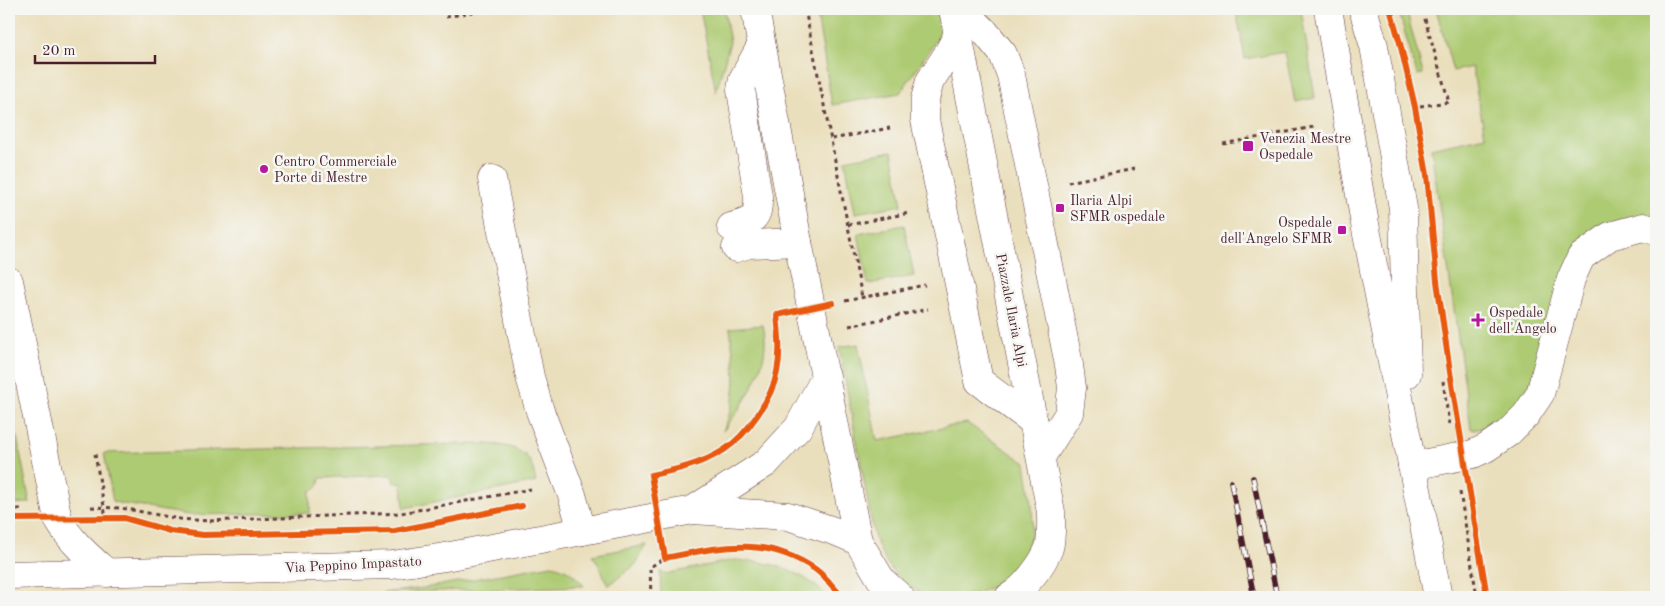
<svg xmlns="http://www.w3.org/2000/svg" width="1665" height="606" viewBox="0 0 1665 606" font-family="'Old Standard TT',serif">
	<rect width="100%" height="100%" fill="#f6f6f2"/>
	<filter id="ink" filterUnits="userSpaceOnUse"><feTurbulence type="fractalNoise" baseFrequency=".02" numOctaves="2"/><feDisplacementMap in="SourceGraphic" scale="10" xChannelSelector="R" yChannelSelector="G"/><feConvolveMatrix kernelMatrix="1 2 1 2 8 2 1 2 1" color-interpolation-filters="sRGB"/></filter>
	<filter id="wash" filterUnits="userSpaceOnUse"><feTurbulence type="fractalNoise" baseFrequency=".0096" numOctaves="4" result="noise"/><feDisplacementMap in="SourceGraphic" scale="20" xChannelSelector="R" yChannelSelector="G"/><feGaussianBlur stdDeviation="1.12" result="paint"/><feColorMatrix in="noise" values="0 0 0 0 0 0 0 0 0 0 0 0 0 0 0 0 0 1.4 0 .05"/><feComposite in="paint" operator="in"/></filter>
	<g filter="url(#wash)">
		<rect width="100%" height="100%" fill="#eadfbc"/>
		<!-- green -->
		<g fill="#adcb72" stroke="#7c754e">
			<path d="M 700,9 L 724,9 L 730,42 L 716,92 Z"/>
			<path d="M 816,9 L 938,9 L 942,32 L 900,93 L 832,105 Z"/>
			<path d="M 1236,9 L 1301,9 L 1315,98 L 1295,102 L 1285,52 L 1245,59 Z"/>
			<path d="M 1398,9 L 1406,9 L 1423,74 L 1417,75 Z"/>
			<path d="M 1436,9 L 1656,9 L 1656,216 L 1629,218 L 1598,228 L 1525,397 C 1509,415 1497,430 1471,429 L 1431,148 L 1485,136 L 1472,67 L 1453,71 Z"/>
			<path d="M 892,151 L 902,205 L 855,213 L 845,160 Z"/>
			<path d="M 904,225 L 914,276 L 868,284 L 858,234 Z"/>
			<path d="M 763,325 C 773,364 745,402 723,431 C 740,392 735,369 730,328 Z"/>
			<path d="M 858,344 L 877,441 L 967,423 L 1026,463 C 1029,486 1037,520 1029,542 C 1016,583 976,602 935,595 C 930,594 922,594 917,591 C 894,578 882,559 874,535 L 839,347 Z"/>
			<path d="M 9,416 L 12,417 L 14,422 L 30,503 L 9,504 Z"/>
			<path d="M 458,444 C 478,445 511,440 527,457 C 533,464 534,474 536,482 L 404,508 L 402,484 L 394,482 L 391,475 L 320,478 C 319,486 318,489 310,491 L 310,513 L 188,515 L 113,502 L 104,453 Z"/>
			<path d="M 647,545 L 636,564 L 608,586 L 598,563 L 592,555 Z"/>
			<path d="M 734,560 C 774,562 798,568 828,597 L 661,597 L 660,571 L 665,574 Z"/>
			<path d="M 552,565 C 567,568 575,575 584,586 L 382,593 L 424,588 Z"/>
		</g>
	</g>
	<g filter="url(#ink)">
		<g fill="none" stroke-linecap="round" stroke-linejoin="round">
			<!-- minor casing -->
			<g stroke="#623c41" stroke-width="29">
				<g id="minor">
					<path d="M 755,9 L 798,242 L 858,541 L 882,581 L 900,597"/>
					<path d="M 953,9 L 1051,512 C 1051,523 1052,538 1049,548 C 1043,564 1024,589 1009,597"/>
					<path d="M 962,9 L 985,32 L 1003,54 L 1011,75 L 1069,365 L 1072,388 L 1069,413 L 1041,457"/>
					<path d="M 1328,9 L 1365,224 L 1438,597"/>
					<path d="M 1363,9 L 1374,46 L 1403,208 L 1407,374"/>
					<path d="M 958,34 L 947,55 L 930,81 L 925,99 L 925,120 L 979,381 L 1034,422"/>
					<path d="M 492,179 L 530,377 L 540,411 L 572,495 L 582,531"/>
					<path d="M 731,227 C 753,221 759,219 758,196 L 741,90 L 743,79 L 761,46"/>
					<path d="M 736,248 L 749,244 L 798,242"/>
					<path d="M 9,281 L 58,519 C 70,541 88,556 107,573"/>
					<path d="M 1412,466 L 1473,454 L 1486,448 L 1508,433 L 1526,415 L 1540,394 L 1571,279 L 1581,257 L 1610,236 L 1643,227 L 1656,231"/>
					<path d="M 693,510 L 766,463 L 798,428 L 826,376"/>
					<path d="M 9,575 L 392,565 L 445,557 L 693,510 L 788,516 L 837,532 L 858,541"/>
				</g>
			</g>
			<!-- path -->
			<g stroke="#623c41" stroke-width="3" stroke-dasharray="4 4" stroke-linecap="butt">
				<path d="M 805,9 L 862,297"/>
				<path d="M 446,17 L 489,9"/>
				<path d="M 1420,106 L 1449,102 L 1422,9"/>
				<path d="M 832,139 L 890,128"/>
				<path d="M 1223,144 L 1314,127"/>
				<path d="M 1068,182 L 1134,169"/>
				<path d="M 848,225 L 909,213"/>
				<path d="M 845,301 L 925,285"/>
				<path d="M 849,326 L 928,309"/>
				<path d="M 1443,381 L 1449,424"/>
				<path d="M 95,454 L 106,518"/>
				<path d="M 1460,492 L 1477,597"/>
				<path d="M 91,507 L 121,508 L 180,519 L 208,521 L 401,513 L 531,489"/>
				<path d="M 9,509 L 21,509"/>
				<path d="M 651,597 L 650,567 L 665,558"/>
			</g>
			<!-- minor -->
			<use href="#minor" stroke="#fff" stroke-width="28"/>
			<!-- rail casing -->
			<g stroke="#4a1f2b" stroke-width="5.5">
				<g id="rail">
					<path d="M 1253,478 L 1277,597"/>
					<path d="M 1231,482 L 1254,597"/>
				</g>
			</g>
			<!-- rail -->
			<use href="#rail" stroke="#f6f6f2" stroke-width="4" stroke-dasharray="11" stroke-linecap="butt"/>
			<!-- cycleway casing -->
			<g stroke="#f6f6f2" stroke-width="9">
				<g id="cycleway">
					<path d="M 1390,9 L 1400,43 L 1415,107 L 1427,175 L 1437,281 L 1450,372 L 1487,597"/>
					<path d="M 833,303 L 777,315 C 779,335 781,353 777,372 C 772,399 746,436 724,450 C 702,464 676,470 651,475 L 665,558 C 721,547 764,535 815,569 C 825,576 834,588 842,597"/>
					<path d="M 9,519 L 124,518 L 170,531 L 203,535 L 395,531 L 522,506"/>
				</g>
			</g>
			<!-- cycleway -->
			<use href="#cycleway" stroke="#e8590c" stroke-width="6"/>
		</g>
	</g>
	<!-- markers -->
	<g fill="#b5179e" stroke="#f6f6f2" stroke-width="2">
		<rect x="1242" y="140" width="12" height="12" rx="2.5"/>
		<circle cx="264" cy="169" r="5"/>
		<rect x="1055" y="203" width="10" height="10" rx="2.5"/>
		<rect x="1337" y="225" width="10" height="10" rx="2.5"/>
		<path d="M1475.5 312.5h5v5h5v5h-5v5h-5v-5h-5v-5h5z"/>
	</g>
	<g text-anchor="middle" stroke-width="5" stroke-linejoin="round" paint-order="stroke">
		<!-- poi labels -->
		<g font-size="14" fill="#4a1f2b" stroke="#f6f6f2" text-anchor="start">
			<text x="1259" y="143">Venezia Mestre<tspan x="1259" dy="16">Ospedale</tspan></text>
			<text x="274" y="166">Centro Commerciale<tspan x="274" dy="16">Porte di Mestre</tspan></text>
			<text x="1070" y="205">Ilaria Alpi<tspan x="1070" dy="16">SFMR ospedale</tspan></text>
			<text x="1332" y="227" text-anchor="end">Ospedale<tspan x="1332" dy="16">dell'Angelo SFMR</tspan></text>
			<text x="1489" y="317">Ospedale<tspan x="1489" dy="16">dell'Angelo</tspan></text>
		</g>
		<!-- street labels -->
		<g font-size="14" fill="#4a1f2b" stroke="#f6f6f2">
			<text transform="translate(1012 310) rotate(79)" y="5">Piazzale Ilaria Alpi</text>
			<text transform="translate(353 564) rotate(-3)" y="5">Via Peppino Impastato</text>
		</g>
	</g>
	<!-- margin -->
	<rect width="1665" height="606" fill="none" stroke="#f6f6f2" stroke-width="30"/>
	<!-- scale -->
	<path d="M35 55v8h120v-8" fill="none" stroke="#4a1f2b" stroke-width="2.5"/>
	<text x="42" y="55" font-size="15" fill="#4a1f2b" stroke="#f6f6f2" stroke-width="4" paint-order="stroke">20 m</text>
</svg>
